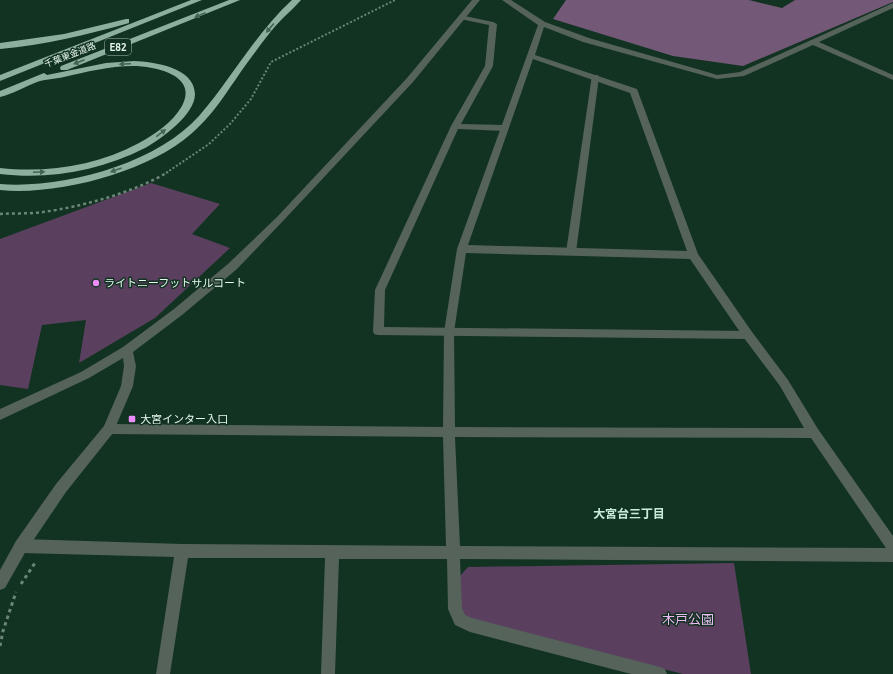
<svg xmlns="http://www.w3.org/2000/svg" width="893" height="674" viewBox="0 0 893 674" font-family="Ubuntu,'Noto Sans JP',sans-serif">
	<rect width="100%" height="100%" fill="#123222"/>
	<!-- green -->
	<g fill="#5a405e">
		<path d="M 151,183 L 220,204 L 192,234 L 230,248 L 155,318 L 79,363 L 86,320 L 42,325 L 28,389 L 0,385 L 0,239 Z"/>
		<path d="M 734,563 L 751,674 L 683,674 L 467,619 L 460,613 L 459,577 L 468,567 Z"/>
	</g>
	<!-- forest -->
	<path fill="#735877" d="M 566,0 L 749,0 L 782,8 L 795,0 L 893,0 L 893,2 L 743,66 L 673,56 L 553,19 Z"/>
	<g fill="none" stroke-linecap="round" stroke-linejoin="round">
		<!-- path-far2 -->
		<path stroke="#6b8577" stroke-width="2" stroke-dasharray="2 2" stroke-linecap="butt" d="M 166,173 L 209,144 L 230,124 L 251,99 L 271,62 L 395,0"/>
		<!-- path-far1 -->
		<path stroke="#6b8577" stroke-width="2.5" stroke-dasharray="3 3" stroke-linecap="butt" d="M 0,214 C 14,213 29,214 43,212 C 81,207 135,192 168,172"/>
		<!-- path -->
		<g stroke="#6b8577" stroke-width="3" stroke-dasharray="3.5 3.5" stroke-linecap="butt">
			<path d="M 21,584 L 35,563"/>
			<path d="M 0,646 L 3,631 L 16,592"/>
		</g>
		<!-- service -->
		<g fill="#55635b" fill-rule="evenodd">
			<path d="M 460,15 L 493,22 L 497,24 L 493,66 L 461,124 L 505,125 L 509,128 L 505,131 L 458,129 L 385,290 L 384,327 L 748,331 L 752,332 L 753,335 L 752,338 L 748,339 L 378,335 L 374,334 L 373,331 L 375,290 L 451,126 L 485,66 L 489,25 L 460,19 Z"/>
			<path d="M 592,75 L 598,75 L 599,77 L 576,252 L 575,255 L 567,255 L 566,252 Z"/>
		</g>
		<!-- minor -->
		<path fill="#55635b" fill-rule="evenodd" d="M 502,0 L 511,0 L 545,22 L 589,38 L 704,71 L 717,75 L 740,72 L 749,68 L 893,3 L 893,8 L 819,42 L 893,75 L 893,80 L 813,45 L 744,76 L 717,79 L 583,42 L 544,27 L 535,55 L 637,89 L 698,254 L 752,332 L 788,380 L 818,429 L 893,536 L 893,562 L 460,559 L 462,608 L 465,615 L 472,618 L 660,667 L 665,669 L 667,674 L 631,674 L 470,632 L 455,625 L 448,609 L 447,559 L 339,559 L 335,674 L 321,674 L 325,558 L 188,558 L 170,674 L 156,674 L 174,557 L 21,553 L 16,551 L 14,546 L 16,541 L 21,539 L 182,544 L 446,546 L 443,437 L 109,434 L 105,433 L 103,429 L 105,425 L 109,424 L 443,427 L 444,332 L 457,249 L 538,25 ZM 533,59 L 630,93 L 687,251 L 468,245 ZM 466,253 L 690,259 L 744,338 L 780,386 L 804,428 L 455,427 L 454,332 ZM 455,437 L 811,438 L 886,548 L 460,546 Z"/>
		<!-- tertiary -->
		<path fill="#55635b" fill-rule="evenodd" d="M 472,0 L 480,0 L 413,82 L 283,221 L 237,269 L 182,315 L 133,352 L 136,366 L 133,386 L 113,433 L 66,492 L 26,551 L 5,588 L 0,590 L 0,570 L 16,541 L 56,484 L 104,426 L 121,386 L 124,366 L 123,358 L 89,378 L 0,420 L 0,409 L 81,372 L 123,347 L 174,309 L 229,263 L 277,217 L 407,78 Z"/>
		<!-- motorway -->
		<g fill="#8db09d" fill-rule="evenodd">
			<path d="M 191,0 L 202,0 L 0,81 L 0,75 Z"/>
			<path d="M 229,0 L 240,0 L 67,70 L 61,70 L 60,68 L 61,66 Z"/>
			<path d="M 292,0 L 301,0 C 295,7 288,13 282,19 C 271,30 262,43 253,55 C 233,81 217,112 191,134 C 148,172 57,196 0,190 L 0,184 C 63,189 156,164 199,116 C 232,78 255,34 292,0 Z"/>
			<path d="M 126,19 L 129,19 L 129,23 C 86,35 44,45 0,49 L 0,43 L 64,34 Z"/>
			<path d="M 134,61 C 154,62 194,67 195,94 C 195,115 161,139 145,148 C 100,171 49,180 0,174 L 0,168 C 47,173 96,166 139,143 C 154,135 173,122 182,106 C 199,75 154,66 133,66 C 109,66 86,72 64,77 C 55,79 45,79 37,82 C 24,87 13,94 0,97 L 0,91 L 44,73 L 47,75 L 106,63 Z"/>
		</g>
	</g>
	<!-- one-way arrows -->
	<defs><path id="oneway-solid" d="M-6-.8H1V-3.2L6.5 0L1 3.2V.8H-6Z"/></defs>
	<g fill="#436453">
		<use href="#oneway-solid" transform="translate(200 15) rotate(158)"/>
		<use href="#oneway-solid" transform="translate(270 28) rotate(131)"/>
		<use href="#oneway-solid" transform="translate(79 62) rotate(159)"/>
		<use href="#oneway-solid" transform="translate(125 64) rotate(178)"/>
		<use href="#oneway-solid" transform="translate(161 133) rotate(-37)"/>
		<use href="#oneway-solid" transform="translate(116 170) rotate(160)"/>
		<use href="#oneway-solid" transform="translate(39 172) rotate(-2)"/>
	</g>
	<!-- markers -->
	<g fill="#ec8cfb" stroke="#123222" stroke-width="1.5">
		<circle cx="96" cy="283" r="4"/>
		<rect x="128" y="415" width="8" height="8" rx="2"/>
	</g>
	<g text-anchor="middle" stroke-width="3" stroke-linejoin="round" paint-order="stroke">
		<!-- far-street labels -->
		<g font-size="9" fill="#e7f9ef" stroke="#123222">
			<text transform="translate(70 55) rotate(-21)" y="3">千葉東金道路</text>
		</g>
		<!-- shield labels -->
		<rect fill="#123222" stroke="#a7bdb2" stroke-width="1" x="105" y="39" width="26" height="16" rx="3"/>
		<g font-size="10" font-weight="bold" fill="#e7f9ef">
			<text x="118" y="51">E82</text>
		</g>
		<!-- poi labels -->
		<g font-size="11" fill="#e7f9ef" stroke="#123222" text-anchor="start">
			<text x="104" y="287">ライトニーフットサルコート</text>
			<text x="140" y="423">大宮インター入口</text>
		</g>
		<!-- neighbourhood labels -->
		<g font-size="12" font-weight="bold" fill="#c7ecd7" stroke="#123222">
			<text x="629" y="518">大宮台三丁目</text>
		</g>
		<!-- near-park labels -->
		<g font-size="13" fill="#ecbcf3" stroke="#123222">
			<text x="688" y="624">木戸公園</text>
		</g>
	</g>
</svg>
